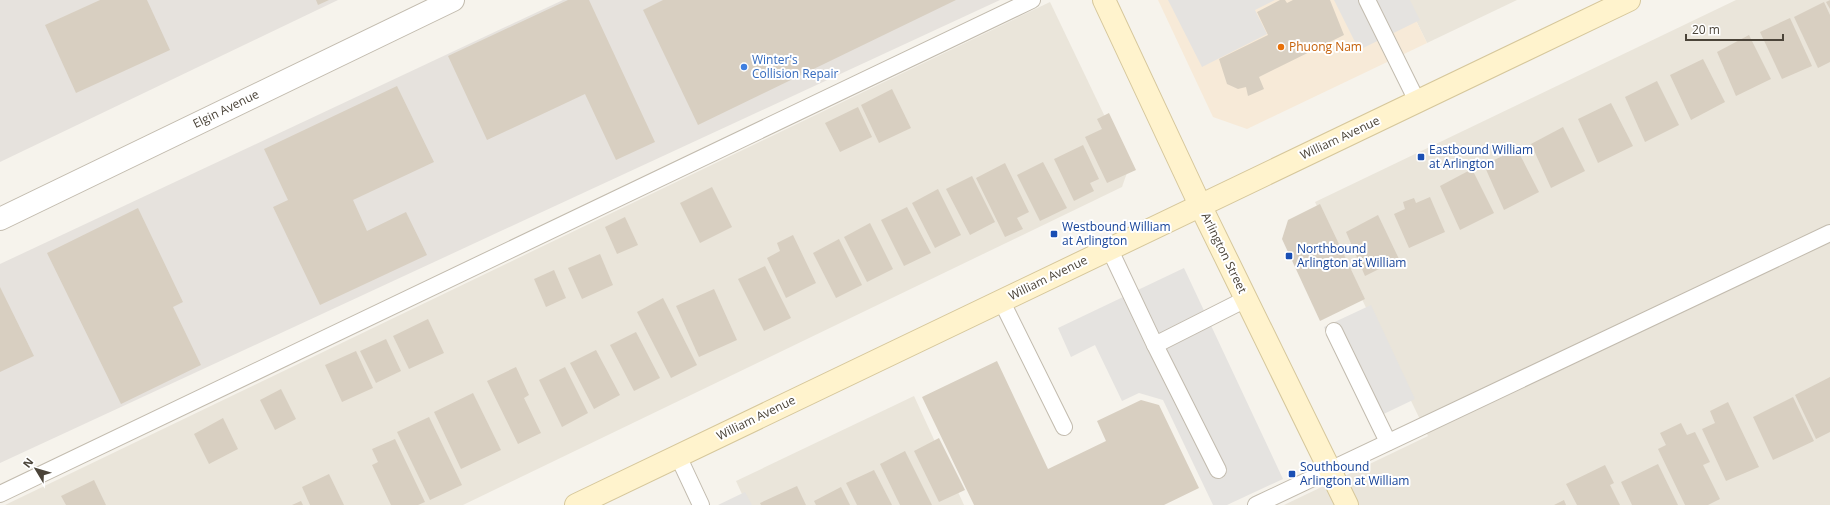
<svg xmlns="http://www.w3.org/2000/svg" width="1830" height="505" viewBox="0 0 1830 505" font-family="'Open Sans',sans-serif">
	<rect width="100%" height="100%" fill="#f6f3ec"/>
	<!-- residential -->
	<g fill="#eae5da">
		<path d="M 1406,0 L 1517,0 L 1427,43 Z"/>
		<path d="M 1736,0 L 1830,0 L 1830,505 L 1284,505 L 1428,436 L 1315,202 Z"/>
		<path d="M 1050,2 L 1129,167 L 1122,187 L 463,505 L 5,505 Z"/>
		<path d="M 914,396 L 964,505 L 747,505 L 736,481 Z"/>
	</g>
	<!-- commercial -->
	<path fill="#f7ead8" d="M 1158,0 L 1406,0 L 1427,43 L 1247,129 L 1213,117 Z"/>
	<!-- industrial -->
	<g fill="#e6e2dd">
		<path d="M 0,0 L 338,0 L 0,162 Z"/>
		<path d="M 563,0 L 1000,0 L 0,463 L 0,264 Z"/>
	</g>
	<!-- parking -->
	<g fill="#e5e3e0">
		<path d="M 1168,0 L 1275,0 L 1255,10 L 1267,34 L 1202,67 Z"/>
		<path d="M 1334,0 L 1410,0 L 1420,20 L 1359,50 Z"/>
		<path d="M 1184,268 L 1283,479 L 1227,505 L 1213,505 L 1163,400 L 1139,393 L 1122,401 L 1095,345 L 1071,357 L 1058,328 Z"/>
		<path d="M 1371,305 L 1415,399 L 1369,421 L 1324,327 Z"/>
		<path d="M 745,492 L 752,505 L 718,505 Z"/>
	</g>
	<!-- building -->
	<g fill="#d8cfc1">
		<path d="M 100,0 L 147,0 L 170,50 L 76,93 L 45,25 Z"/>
		<path d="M 316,0 L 329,0 L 318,5 Z"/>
		<path d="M 568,0 L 589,0 L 655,142 L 616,160 L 585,94 L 487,140 L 448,56 Z"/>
		<path d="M 663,0 L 956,0 L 698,125 L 643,10 Z"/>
		<path d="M 1280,0 L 1285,0 L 1287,3 L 1293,0 L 1330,0 L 1344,35 L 1259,77 L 1264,89 L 1248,96 L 1246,87 L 1238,89 L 1227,84 L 1219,59 L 1268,35 L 1257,12 Z"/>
		<path d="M 1830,0 L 1830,9 L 1826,2 Z"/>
		<path d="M 1824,2 L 1830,15 L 1830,62 L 1818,68 L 1794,17 Z"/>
		<path d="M 1790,18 L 1812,66 L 1782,79 L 1760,32 Z"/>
		<path d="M 1749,35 L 1771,79 L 1736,96 L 1717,52 Z"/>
		<path d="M 1703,59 L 1725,102 L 1691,120 L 1670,75 Z"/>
		<path d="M 1657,81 L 1679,125 L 1645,142 L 1625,97 Z"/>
		<path d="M 397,86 L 434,162 L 353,200 L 367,231 L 406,212 L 427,255 L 320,305 L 273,207 L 288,200 L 264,149 Z"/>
		<path d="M 892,89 L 911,128 L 879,143 L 861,105 Z"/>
		<path d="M 1611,103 L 1633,146 L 1598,163 L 1578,119 Z"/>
		<path d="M 858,107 L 872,137 L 840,152 L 825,123 Z"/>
		<path d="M 1109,113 L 1136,170 L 1107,183 L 1085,137 L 1102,129 L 1097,119 Z"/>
		<path d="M 1563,127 L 1585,171 L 1551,188 L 1531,144 Z"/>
		<path d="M 1083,145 L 1099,179 L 1090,183 L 1094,191 L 1074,201 L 1054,159 Z"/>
		<path d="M 1517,149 L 1539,192 L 1504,210 L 1484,165 Z"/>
		<path d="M 1043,162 L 1067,208 L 1040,221 L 1017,175 Z"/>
		<path d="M 1005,163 L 1029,212 L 1017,218 L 1023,229 L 1005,237 L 976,178 Z"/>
		<path d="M 1472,169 L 1494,213 L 1460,230 L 1440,186 Z"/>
		<path d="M 972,176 L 995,222 L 970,235 L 946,189 Z"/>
		<path d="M 712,187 L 732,227 L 700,243 L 680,203 Z"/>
		<path d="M 938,189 L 961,235 L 935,248 L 912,203 Z"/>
		<path d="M 1430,197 L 1445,232 L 1409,248 L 1394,214 L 1405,209 L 1403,202 L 1414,198 L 1416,203 Z"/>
		<path d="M 1320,204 L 1365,299 L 1320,321 L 1282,239 L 1288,220 Z"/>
		<path d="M 907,207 L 931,253 L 904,266 L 881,220 Z"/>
		<path d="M 138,208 L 183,302 L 173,307 L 201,365 L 121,404 L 47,253 Z"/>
		<path d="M 1378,215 L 1399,259 L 1365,276 L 1346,232 Z"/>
		<path d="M 625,217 L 638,245 L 617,254 L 605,227 Z"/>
		<path d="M 870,223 L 893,269 L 867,282 L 844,237 Z"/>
		<path d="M 793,235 L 816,283 L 786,298 L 767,258 L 780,251 L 777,243 Z"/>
		<path d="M 839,239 L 862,285 L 836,298 L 813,253 Z"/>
		<path d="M 600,254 L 613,285 L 582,299 L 568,268 Z"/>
		<path d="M 765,266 L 791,318 L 764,331 L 738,279 Z"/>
		<path d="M 554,270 L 566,298 L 546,307 L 534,279 Z"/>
		<path d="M 0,287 L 34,356 L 0,372 Z"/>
		<path d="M 714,289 L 737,340 L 699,357 L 676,306 Z"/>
		<path d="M 663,298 L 697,365 L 671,378 L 637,312 Z"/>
		<path d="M 428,319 L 444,353 L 409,369 L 393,336 Z"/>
		<path d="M 636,332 L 660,378 L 634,391 L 610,345 Z"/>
		<path d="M 386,339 L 401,371 L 376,383 L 360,351 Z"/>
		<path d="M 596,350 L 620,395 L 594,409 L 570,363 Z"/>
		<path d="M 356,351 L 373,388 L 342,402 L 325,365 Z"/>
		<path d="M 997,361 L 1048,469 L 1106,441 L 1097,421 L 1141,400 L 1159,405 L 1199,488 L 1164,505 L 974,505 L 922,397 Z"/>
		<path d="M 516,367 L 529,395 L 524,398 L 541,433 L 518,444 L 487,381 Z"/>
		<path d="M 565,367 L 588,413 L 562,427 L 539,380 Z"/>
		<path d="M 1830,377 L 1830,432 L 1816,439 L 1795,395 Z"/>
		<path d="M 281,389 L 296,419 L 275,430 L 260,400 Z"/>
		<path d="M 473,393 L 501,450 L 461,469 L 434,412 Z"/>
		<path d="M 1793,397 L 1814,441 L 1773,460 L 1753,417 Z"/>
		<path d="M 1728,402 L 1759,467 L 1726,481 L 1702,429 L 1715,423 L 1710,411 Z"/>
		<path d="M 429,417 L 462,485 L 430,500 L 397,432 Z"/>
		<path d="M 223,418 L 238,449 L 209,464 L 194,434 Z"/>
		<path d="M 1681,423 L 1687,435 L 1695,432 L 1710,462 L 1703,465 L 1720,499 L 1708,505 L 1685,505 L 1658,449 L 1666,445 L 1660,433 Z"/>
		<path d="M 939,438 L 965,490 L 939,502 L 914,451 Z"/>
		<path d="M 395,439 L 425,502 L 418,505 L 391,505 L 372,465 L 378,462 L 372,449 Z"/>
		<path d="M 905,451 L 932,505 L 900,505 L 880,464 Z"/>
		<path d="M 1658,464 L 1678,505 L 1632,505 L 1621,482 Z"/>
		<path d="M 1605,465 L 1614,483 L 1610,485 L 1620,505 L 1577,505 L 1566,484 Z"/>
		<path d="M 874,470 L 892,505 L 857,505 L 846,483 Z"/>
		<path d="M 329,474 L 344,505 L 310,505 L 302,487 Z"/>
		<path d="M 94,480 L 106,505 L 66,505 L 61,496 Z"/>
		<path d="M 797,486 L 806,505 L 761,505 L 760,503 Z"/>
		<path d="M 841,487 L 850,505 L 816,505 L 814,501 Z"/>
		<path d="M 1564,500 L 1566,505 L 1554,505 Z"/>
		<path d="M 301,501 L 303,505 L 292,505 Z"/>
	</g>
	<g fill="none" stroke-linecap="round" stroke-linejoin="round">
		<!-- lane casing -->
		<g stroke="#c2bbae" stroke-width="18">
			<g id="lane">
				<path d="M 1367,0 L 1417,101"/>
				<path d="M 1109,248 L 1155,345 L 1246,299"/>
				<path d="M 1001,300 L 1064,427"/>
				<path d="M 1334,331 L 1388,442"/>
				<path d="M 1155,345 L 1218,470"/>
				<path d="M 678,456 L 701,505"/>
				<path d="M 0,494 L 1032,0"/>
				<path d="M 1256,505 L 1830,233"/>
			</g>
		</g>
		<!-- street casing -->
		<g stroke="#c2bbae" stroke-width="24">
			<path id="street" d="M 0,219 L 453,0"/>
		</g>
		<!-- secondary casing -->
		<g stroke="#d6c79b" stroke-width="24">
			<g id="secondary">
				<path d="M 1104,0 L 1200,205 L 1347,505"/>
				<path d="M 576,505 L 1629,0"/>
			</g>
		</g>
		<!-- lane -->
		<use href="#lane" stroke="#fff" stroke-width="16"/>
		<!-- street -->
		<use href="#street" stroke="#fff" stroke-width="22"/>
		<!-- secondary -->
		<use href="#secondary" stroke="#fff3cd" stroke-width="22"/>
	</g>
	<!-- markers -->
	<circle fill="#e8710a" stroke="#fff" stroke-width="1.5" cx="1281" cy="47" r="4"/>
	<circle fill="#3f7fe0" stroke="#fff" stroke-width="1.5" cx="744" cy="67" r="4"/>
	<g fill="#1a4fb4" stroke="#fff" stroke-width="1.5">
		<rect x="1417" y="153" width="8" height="8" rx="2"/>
		<rect x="1050" y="230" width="8" height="8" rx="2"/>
		<rect x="1285" y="252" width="8" height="8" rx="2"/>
		<rect x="1288" y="470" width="8" height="8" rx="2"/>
	</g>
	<g text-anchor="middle" stroke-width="4" stroke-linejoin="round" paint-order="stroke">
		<!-- food labels -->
		<g font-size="12" fill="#c56008" stroke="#fff" text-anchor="start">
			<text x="1289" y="51">Phuong Nam</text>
		</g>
		<!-- shop labels -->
		<g font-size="12" fill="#366cbe" stroke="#fff" text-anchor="start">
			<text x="752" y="64">Winter's<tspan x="752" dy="14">Collision Repair</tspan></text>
		</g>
		<!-- street labels -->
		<g font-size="12" fill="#4b4439" stroke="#fff">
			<text transform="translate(226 109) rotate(-26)" y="4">Elgin Avenue</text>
			<text transform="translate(1340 138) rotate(-25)" y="4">William Avenue</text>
			<text transform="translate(1224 253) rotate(64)" y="4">Arlington Street</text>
			<text transform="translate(1048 278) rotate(-26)" y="4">William Avenue</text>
			<text transform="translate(756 418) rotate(-26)" y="4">William Avenue</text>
		</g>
		<!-- transit labels -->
		<g font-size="12" fill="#164399" stroke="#fff" text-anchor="start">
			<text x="1429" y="154">Eastbound William<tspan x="1429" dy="14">at Arlington</tspan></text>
			<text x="1062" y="231">Westbound William<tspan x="1062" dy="14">at Arlington</tspan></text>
			<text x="1297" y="253">Northbound<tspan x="1297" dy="14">Arlington at William</tspan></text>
			<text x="1300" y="471">Southbound<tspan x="1300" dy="14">Arlington at William</tspan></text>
		</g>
	</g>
	<!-- north arrow -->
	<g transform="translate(36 469) rotate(308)" stroke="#ffffff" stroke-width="3" paint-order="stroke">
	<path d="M0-3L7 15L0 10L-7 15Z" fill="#4b4439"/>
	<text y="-6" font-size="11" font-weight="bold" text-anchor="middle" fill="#4b4439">N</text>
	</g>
	<!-- scale -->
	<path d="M1686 34v6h97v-6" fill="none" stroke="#4b4439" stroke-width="2"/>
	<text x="1692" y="34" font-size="12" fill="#4b4439" stroke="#ffffff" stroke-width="3" paint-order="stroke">20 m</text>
</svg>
